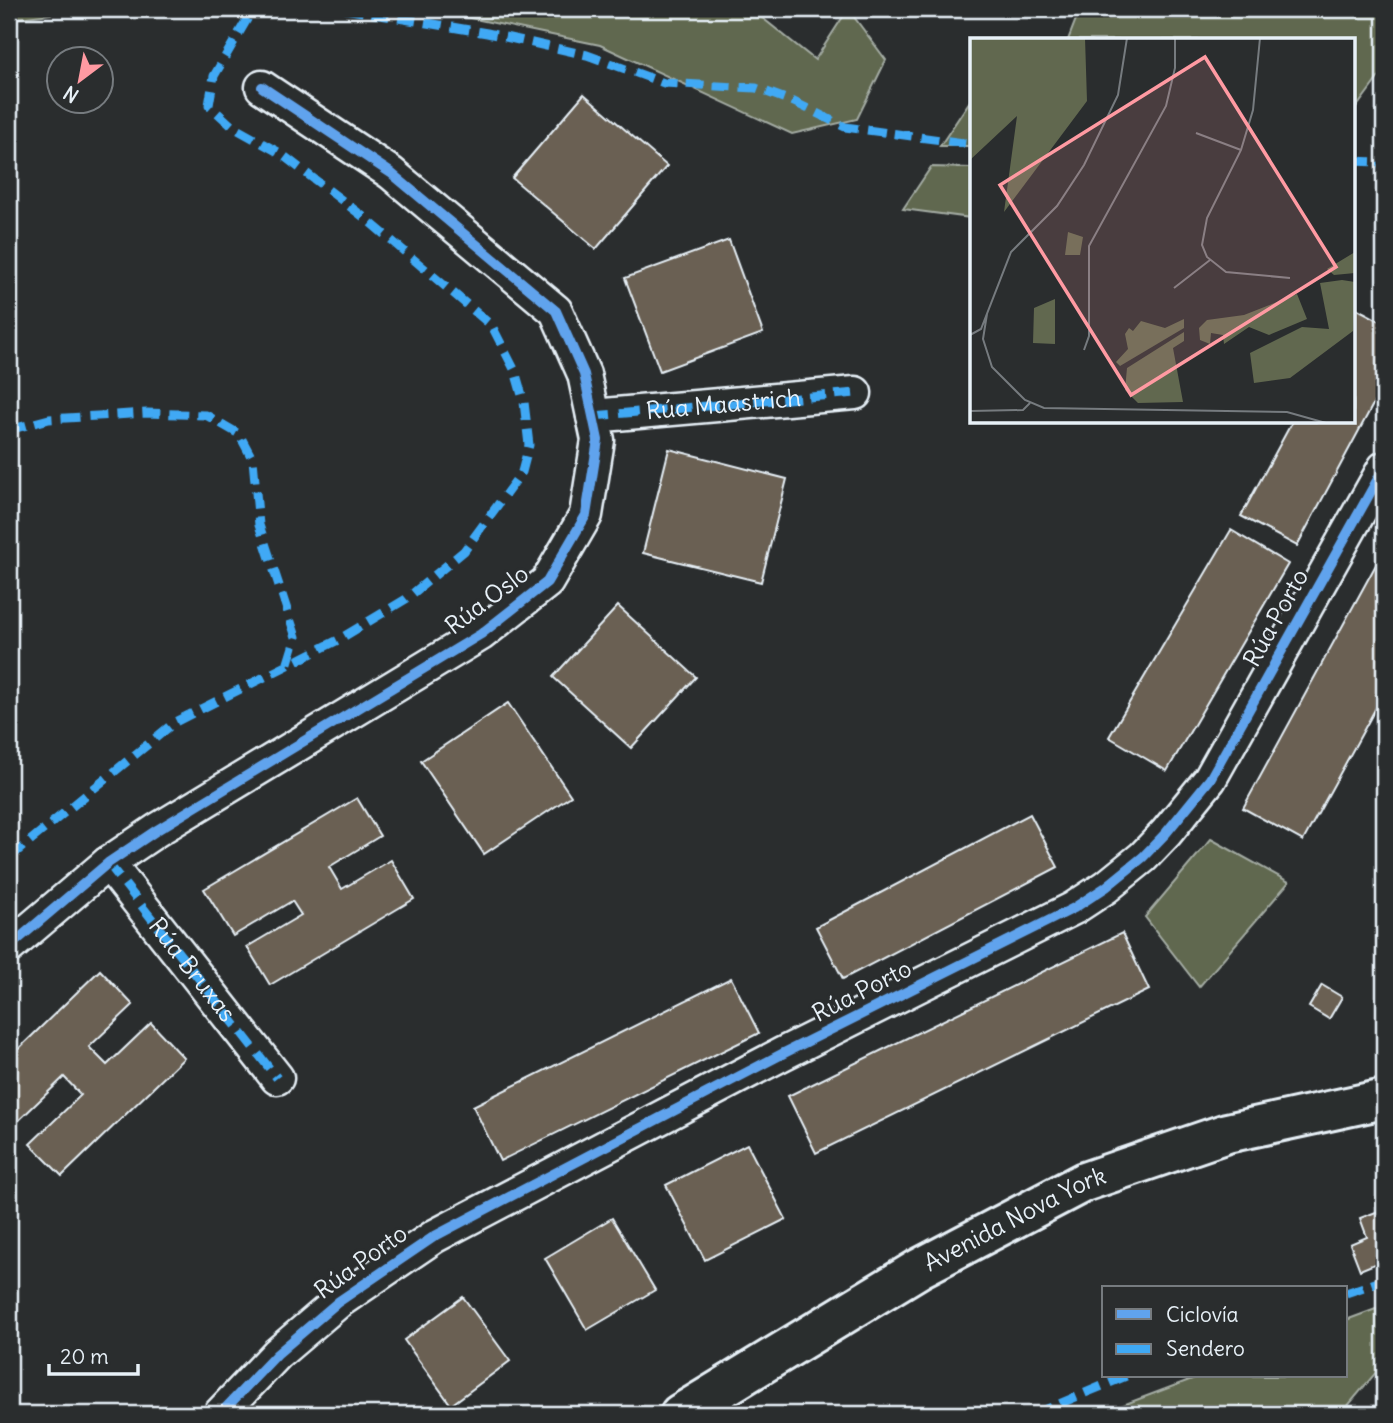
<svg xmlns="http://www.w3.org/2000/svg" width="1393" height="1423" viewBox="0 0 1393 1423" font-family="Delius,sans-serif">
	<rect width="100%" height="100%" fill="#2a2d2e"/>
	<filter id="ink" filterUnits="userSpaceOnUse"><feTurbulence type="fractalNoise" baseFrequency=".0143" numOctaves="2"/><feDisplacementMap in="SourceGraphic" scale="14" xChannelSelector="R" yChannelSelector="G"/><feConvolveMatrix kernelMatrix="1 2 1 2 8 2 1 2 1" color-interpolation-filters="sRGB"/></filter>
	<g filter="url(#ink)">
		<!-- green -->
		<g fill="#61684f" stroke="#a4aca4" stroke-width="2">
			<path d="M 9,9 L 49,9 L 51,14 L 9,19 Z"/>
			<path d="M 427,9 L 757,9 L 755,12 L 815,60 L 848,9 L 886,60 L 857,119 L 792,134 L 600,45 Z"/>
			<path d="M 1080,9 L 1384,9 L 1384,70 L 1353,112 L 1353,40 L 1068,40 Z"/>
			<path d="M 970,101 L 971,146 L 940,146 Z"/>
			<path d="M 931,167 L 971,168 L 971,218 L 903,209 Z"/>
			<path d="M 1211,839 L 1289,882 L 1199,987 L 1145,917 Z"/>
			<path d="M 1384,1306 L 1384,1363 L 1341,1414 L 1099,1414 L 1200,1376 L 1346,1376 L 1346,1320 Z"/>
		</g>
		<!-- building -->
		<g fill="#6a6052" stroke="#e8f1f8" stroke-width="2">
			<path d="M 584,94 L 667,166 L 596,249 L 512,178 Z"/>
			<path d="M 729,240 L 763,333 L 660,371 L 625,278 Z"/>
			<path d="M 1354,307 L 1384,323 L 1384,384 L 1297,546 L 1241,516 L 1292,422 L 1353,422 Z"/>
			<path d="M 669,449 L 787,479 L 761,582 L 643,553 Z"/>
			<path d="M 1231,530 L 1288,564 L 1167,771 L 1109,737 Z"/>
			<path d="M 1384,550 L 1384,693 L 1303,841 L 1243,808 Z"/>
			<path d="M 618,606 L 696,677 L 631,748 L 553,677 Z"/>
			<path d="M 508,703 L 571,796 L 484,854 L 421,761 Z"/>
			<path d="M 357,798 L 380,836 L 329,867 L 342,889 L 391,860 L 414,899 L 270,985 L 247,947 L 301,915 L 292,901 L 233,936 L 204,889 Z"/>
			<path d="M 1030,814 L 1058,867 L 843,979 L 816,927 Z"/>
			<path d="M 1122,933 L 1149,990 L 816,1153 L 788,1096 Z"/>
			<path d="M 100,970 L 133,1005 L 89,1047 L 107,1065 L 151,1023 L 184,1058 L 62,1176 L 30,1144 L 81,1095 L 64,1077 L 11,1128 L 9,1058 Z"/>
			<path d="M 731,978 L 759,1033 L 500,1161 L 473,1106 Z"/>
			<path d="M 1322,985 L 1342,997 L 1329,1019 L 1309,1007 Z"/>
			<path d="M 747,1144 L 786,1219 L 705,1260 L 666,1185 Z"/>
			<path d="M 1384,1209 L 1384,1260 L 1360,1270 L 1350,1244 L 1367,1237 L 1360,1218 Z"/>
			<path d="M 612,1218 L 655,1290 L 587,1330 L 545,1258 Z"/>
			<path d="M 463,1297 L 510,1361 L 451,1405 L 404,1340 Z"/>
		</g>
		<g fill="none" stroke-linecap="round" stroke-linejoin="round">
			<!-- street casing -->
			<g stroke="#e8f1f8" stroke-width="37">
				<g id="street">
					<path id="s1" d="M 593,416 L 855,393"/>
					<path id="s2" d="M 108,863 L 277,1078"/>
					<path d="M 9,947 L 108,863 L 157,830 L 481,634 L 547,582 L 586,515 L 598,440 L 584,374 L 556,311 L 391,173 L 262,87"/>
					<path d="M 220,1414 L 277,1354 L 338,1302 L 435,1236 L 782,1054 L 1074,908 L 1106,887 L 1143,857 L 1166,833 L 1210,779 L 1384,468"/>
				</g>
			</g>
			<!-- secondary casing -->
			<g stroke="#e8f1f8" stroke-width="44">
				<g id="secondary">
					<path id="s3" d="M 680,1414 L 920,1268 L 1084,1182 L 1227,1133 L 1384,1099"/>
				</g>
			</g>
			<!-- street -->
			<use href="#street" stroke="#2a2d2e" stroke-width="32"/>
			<!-- secondary -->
			<use href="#secondary" stroke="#2a2d2e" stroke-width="38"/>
			<!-- quiet -->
			<g stroke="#3fa9f5" stroke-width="9" stroke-dasharray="18 9" stroke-linecap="butt">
				<path d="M 345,9 L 487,33 L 587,55 L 664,83 L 756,88 L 794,102 L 845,127 L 971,144"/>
				<path d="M 1353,161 L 1380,162 L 1384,173"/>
				<path d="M 593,416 L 855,393"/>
				<path d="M 9,430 L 49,419 L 147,413 L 206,415 L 239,434 L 253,460 L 259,525 L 296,637 L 287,666"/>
				<path d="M 9,858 L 175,722 L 338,640 L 406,599 L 464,551 L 522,472 L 529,445 L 524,402 L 515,371 L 492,326 L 365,218 L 280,153 L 233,127 L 209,105 L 214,76 L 253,9"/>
				<path d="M 108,863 L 277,1078"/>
				<path d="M 1346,1293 L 1384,1280"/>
				<path d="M 1035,1414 L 1126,1376"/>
			</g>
			<!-- cycleway casing -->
			<g stroke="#2a2d2e" stroke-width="15">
				<g id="cycleway">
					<path d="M 9,947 L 108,863 L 157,830 L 481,634 L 547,582 L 586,515 L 598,440 L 584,374 L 556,311 L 391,173 L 262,87"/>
					<path d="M 220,1414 L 277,1354 L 338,1302 L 435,1236 L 782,1054 L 1074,908 L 1106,887 L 1143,857 L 1166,833 L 1210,779 L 1384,468"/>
				</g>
			</g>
			<!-- cycleway -->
			<use href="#cycleway" stroke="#60a3ed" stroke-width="10"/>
		</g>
	</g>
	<g text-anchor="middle" stroke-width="6" stroke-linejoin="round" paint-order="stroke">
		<!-- street labels -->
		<g font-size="24" fill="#e8f1f8" stroke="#2a2d2e">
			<text dy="8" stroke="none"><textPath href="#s1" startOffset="131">Rúa Maastrich</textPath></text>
			<text transform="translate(487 600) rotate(-37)" y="8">Rúa Oslo</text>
			<text transform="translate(1276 618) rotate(-61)" y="8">Rúa Porto</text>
			<text dy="8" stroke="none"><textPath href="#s2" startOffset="136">Rúa Bruxas</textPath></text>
			<text transform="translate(862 991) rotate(-27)" y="8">Rúa Porto</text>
			<text dy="8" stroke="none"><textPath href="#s3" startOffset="388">Avenida Nova York</textPath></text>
			<text transform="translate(361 1262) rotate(-36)" y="8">Rúa Porto</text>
		</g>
	</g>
	<!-- overview -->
	<g transform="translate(970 38)">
		<rect width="385" height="385" fill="#2a2d2e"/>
		<path d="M 0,0 L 115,0 L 117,63 L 34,174 L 47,78 L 0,122 ZM 98,194 L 113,199 L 110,217 L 95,217 ZM 385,214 L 385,235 L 364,237 L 357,231 ZM 372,242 L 385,244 L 383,293 L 320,340 L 284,345 L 280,315 L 332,289 L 359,291 L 350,245 ZM 327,256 L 337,281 L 299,297 L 279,289 L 254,306 L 253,297 L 241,295 L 240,306 L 230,302 L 229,290 L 237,282 L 274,277 ZM 85,261 L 85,306 L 63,305 L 64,270 ZM 214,281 L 214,290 L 150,328 L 146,324 L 158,311 L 155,296 L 159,290 L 163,293 L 171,283 L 195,290 ZM 214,294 L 214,303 L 203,310 L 213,364 L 168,365 L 155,352 L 157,330 Z" fill="#61684f"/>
		<path fill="none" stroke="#767b7f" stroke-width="2" d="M 290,0 L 283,72 L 271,112 L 237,180 L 232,207 L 237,219 L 256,234 L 320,240M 226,95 L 271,112M 204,250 L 240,222M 17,276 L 13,301 L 22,329 L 55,362 L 74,370 L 317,374 L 356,385M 0,297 L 11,291 L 41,214 L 87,168 L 114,127 L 148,57 L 157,0M 114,312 L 119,298 L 119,208 L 196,68 L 205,30 L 205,0M 0,373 L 53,372 L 60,365"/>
		<path fill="#ff9aa2" fill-opacity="0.15" stroke="#ff9aa2" stroke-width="3.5" d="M 235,19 L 366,229 L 161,357 L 30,147 Z"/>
		<rect width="385" height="385" fill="none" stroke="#e8f1f8" stroke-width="3.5"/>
	</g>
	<!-- margin -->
	<rect width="1393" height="1423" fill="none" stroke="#2a2d2e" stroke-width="35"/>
	<rect x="18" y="18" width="1358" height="1388" fill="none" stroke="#e8f1f8" stroke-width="2.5" filter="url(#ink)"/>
	<!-- legend -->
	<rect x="1102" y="1286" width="245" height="91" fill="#2a2d2e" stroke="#767b7f" stroke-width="2"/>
	<rect x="1116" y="1309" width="35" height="10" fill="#60a3ed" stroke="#767b7f" stroke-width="2"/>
	<text x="1166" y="1322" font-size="21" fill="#e8f1f8">Ciclovía</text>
	<rect x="1116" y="1344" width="35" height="10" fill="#3fa9f5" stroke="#767b7f" stroke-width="2"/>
	<text x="1166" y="1356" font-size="21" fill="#e8f1f8">Sendero</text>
	<!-- north arrow -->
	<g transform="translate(80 80) rotate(212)"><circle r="33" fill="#2a2d2e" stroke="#767b7f" stroke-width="2"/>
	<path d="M0-5L12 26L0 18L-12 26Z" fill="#ff9aa2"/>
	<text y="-10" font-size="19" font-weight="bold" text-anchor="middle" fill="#e8f1f8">N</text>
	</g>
	<!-- scale -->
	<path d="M49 1364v10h89v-10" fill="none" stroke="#e8f1f8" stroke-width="3.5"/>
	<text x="60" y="1364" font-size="21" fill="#e8f1f8" stroke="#2a2d2e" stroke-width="5" paint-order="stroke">20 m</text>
</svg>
